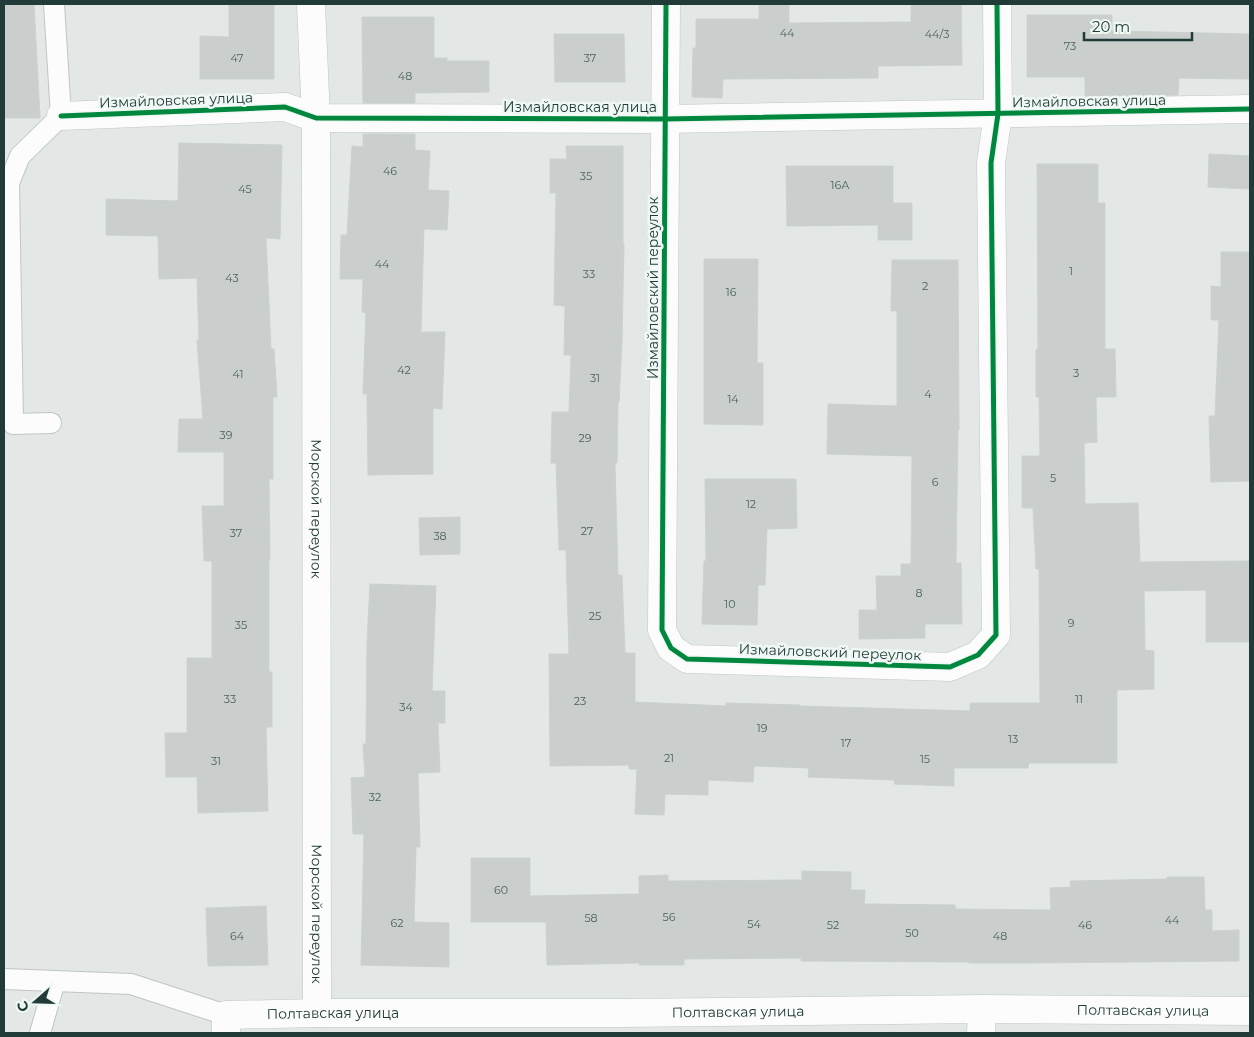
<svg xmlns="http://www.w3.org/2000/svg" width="1254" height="1037" viewBox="0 0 1254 1037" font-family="Montserrat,sans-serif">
	<rect width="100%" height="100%" fill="#e3e8e7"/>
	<!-- building -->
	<g fill="#cacfce" stroke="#cbd1d0">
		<path d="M 4,4 L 34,4 L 40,118 L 4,118 Z"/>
		<path d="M 229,4 L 274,4 L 274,79 L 200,79 L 200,36 L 229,37 Z"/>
		<path d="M 759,4 L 789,4 L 789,23 L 911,22 L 911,4 L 961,4 L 962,65 L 878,66 L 878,78 L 723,79 L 722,98 L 692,97 L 693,48 L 696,48 L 696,19 L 759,19 Z"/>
		<path d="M 1027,15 L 1112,15 L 1112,31 L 1250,34 L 1250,79 L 1179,78 L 1178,95 L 1085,96 L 1085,77 L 1027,77 Z"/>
		<path d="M 362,17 L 434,17 L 434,58 L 447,58 L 447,61 L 489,61 L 489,92 L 415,93 L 415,103 L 363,103 Z"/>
		<path d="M 554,34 L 624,34 L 625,82 L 555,82 Z"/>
		<path d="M 363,134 L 415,134 L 415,150 L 430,151 L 428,190 L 449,191 L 447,230 L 424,229 L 421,332 L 445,332 L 442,409 L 433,408 L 433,474 L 368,475 L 367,394 L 363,394 L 366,313 L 362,312 L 363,279 L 340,279 L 341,235 L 347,235 L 352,146 L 363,147 Z"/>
		<path d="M 179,143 L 282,145 L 280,239 L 266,238 L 271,349 L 274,349 L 277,397 L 273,397 L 273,479 L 269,479 L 270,560 L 269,560 L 269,672 L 272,672 L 272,727 L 266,727 L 268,811 L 198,813 L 197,777 L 166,777 L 165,733 L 187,733 L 187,658 L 212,658 L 212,561 L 204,561 L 202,506 L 224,506 L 224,452 L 178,452 L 179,419 L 203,419 L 197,340 L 199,340 L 197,278 L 159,279 L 158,236 L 106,235 L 106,199 L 178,201 Z"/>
		<path d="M 566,146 L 623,146 L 623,243 L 624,243 L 622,342 L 619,402 L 618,402 L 617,463 L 615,463 L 618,575 L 622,575 L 625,653 L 635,653 L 635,702 L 726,706 L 726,703 L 800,705 L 800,706 L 970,711 L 970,703 L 1040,703 L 1039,569 L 1036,569 L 1033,508 L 1022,508 L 1022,456 L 1040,456 L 1039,397 L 1036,397 L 1036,349 L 1038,349 L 1037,164 L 1098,164 L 1098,203 L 1105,203 L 1105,349 L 1115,349 L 1116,397 L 1096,397 L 1097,442 L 1084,443 L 1085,504 L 1138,503 L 1140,562 L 1250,561 L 1250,642 L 1206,642 L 1206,590 L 1144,591 L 1145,650 L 1154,651 L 1154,689 L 1117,690 L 1117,763 L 1029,763 L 1028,768 L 954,768 L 954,786 L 894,784 L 895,780 L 808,777 L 809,768 L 754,766 L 753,782 L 708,780 L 708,795 L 665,794 L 664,815 L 635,814 L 637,769 L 629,769 L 629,765 L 550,766 L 549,654 L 569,654 L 566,550 L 559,550 L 556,463 L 551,463 L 552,412 L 569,412 L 571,355 L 564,355 L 565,306 L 554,305 L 556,193 L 550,193 L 550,159 L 567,159 Z"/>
		<path d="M 1209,154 L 1250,156 L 1250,189 L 1208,187 Z"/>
		<path d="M 786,166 L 893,166 L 893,203 L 912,203 L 912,240 L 878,240 L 878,225 L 787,226 Z"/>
		<path d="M 1221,252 L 1250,252 L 1250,481 L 1211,482 L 1209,416 L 1215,416 L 1219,320 L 1211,320 L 1211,286 L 1221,287 Z"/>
		<path d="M 704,259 L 758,259 L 757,363 L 763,363 L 763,425 L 704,424 Z"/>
		<path d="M 892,260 L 958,260 L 959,430 L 958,430 L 956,563 L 961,563 L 962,624 L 925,624 L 925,638 L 859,639 L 859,610 L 877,610 L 876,576 L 901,576 L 901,564 L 911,564 L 912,456 L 827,454 L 828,404 L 897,406 L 897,311 L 891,311 Z"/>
		<path d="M 705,479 L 796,479 L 797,528 L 767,529 L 765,585 L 758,585 L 757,625 L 702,624 L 704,561 L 706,561 Z"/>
		<path d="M 460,517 L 460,554 L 420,555 L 419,518 Z"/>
		<path d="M 370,584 L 436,586 L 432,691 L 445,691 L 445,723 L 438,723 L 440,772 L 418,773 L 420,847 L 416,847 L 414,922 L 449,923 L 449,967 L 361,965 L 364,834 L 353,834 L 351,778 L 365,777 L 363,744 L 366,744 L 367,644 Z"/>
		<path d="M 471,858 L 530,858 L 530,896 L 639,894 L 639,876 L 668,875 L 668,881 L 802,880 L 802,871 L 851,872 L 851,890 L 865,890 L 864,904 L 955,905 L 955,909 L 1051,910 L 1050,888 L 1071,887 L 1070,881 L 1167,879 L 1167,877 L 1204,877 L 1205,910 L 1212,910 L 1212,931 L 1239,930 L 1239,961 L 1027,963 L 969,963 L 969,962 L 801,961 L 801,958 L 684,959 L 684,965 L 639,965 L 639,963 L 547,965 L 546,922 L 471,922 Z"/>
		<path d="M 266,906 L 268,965 L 208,966 L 206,908 Z"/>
	</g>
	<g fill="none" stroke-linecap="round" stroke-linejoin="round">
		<!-- service casing -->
		<g stroke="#c0c5c4" stroke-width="22">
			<g id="service">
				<path d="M 51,423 L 13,424 L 9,183 L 20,156 L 61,116 L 54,4"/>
				<path d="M 4,979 L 131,984 L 226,1015"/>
				<path d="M 40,1033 L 55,981"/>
			</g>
		</g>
		<!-- minor casing -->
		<g stroke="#c0c5c4" stroke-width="29">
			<g id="minor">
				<path id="s1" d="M 311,4 L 316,118 L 317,1013"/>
				<path d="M 666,4 L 662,630 L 671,648 L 687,659 L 950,667 L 978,655 L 996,635 L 991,163 L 998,114 L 997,4"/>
				<path d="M 61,116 L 285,107 L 316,118 L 665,119 L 1250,109"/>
				<path id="s2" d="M 226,1033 L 226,1015 L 317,1013 L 623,1013 L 982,1009 L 1250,1011"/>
				<path d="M 981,1033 L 982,1009"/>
			</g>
		</g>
		<!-- service -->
		<use href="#service" stroke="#fbfcfb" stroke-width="20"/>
		<!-- minor -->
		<use href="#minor" stroke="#fbfcfb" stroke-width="28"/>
		<!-- cycleway casing -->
		<g stroke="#f0f8f5" stroke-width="8">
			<g id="cycleway">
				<path d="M 666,4 L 662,630 L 671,648 L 687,659 L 950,667 L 978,655 L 996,635 L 991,163 L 998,114 L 997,4"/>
				<path d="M 61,116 L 285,107 L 316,118 L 665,119 L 1250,109"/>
			</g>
		</g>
		<!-- cycleway -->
		<use href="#cycleway" stroke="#00873e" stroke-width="5"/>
	</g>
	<g text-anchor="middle" stroke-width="5" stroke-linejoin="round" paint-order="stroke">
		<!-- number labels -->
		<g font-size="11" fill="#4c625e">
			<text x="787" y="37">44</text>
			<text x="937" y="38">44/3</text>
			<text x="1070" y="50">73</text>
			<text x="237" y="62">47</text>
			<text x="590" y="62">37</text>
			<text x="405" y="80">48</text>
			<text x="390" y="175">46</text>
			<text x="586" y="180">35</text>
			<text x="840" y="189">16А</text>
			<text x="245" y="193">45</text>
			<text x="382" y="268">44</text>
			<text x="1071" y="275">1</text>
			<text x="589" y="278">33</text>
			<text x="232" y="282">43</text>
			<text x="925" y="290">2</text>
			<text x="731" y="296">16</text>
			<text x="404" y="374">42</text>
			<text x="1076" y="377">3</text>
			<text x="238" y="378">41</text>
			<text x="595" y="382">31</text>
			<text x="928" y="398">4</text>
			<text x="733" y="403">14</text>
			<text x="226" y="439">39</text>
			<text x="585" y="442">29</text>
			<text x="1053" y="482">5</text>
			<text x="935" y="486">6</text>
			<text x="751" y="508">12</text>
			<text x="587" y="535">27</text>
			<text x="236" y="537">37</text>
			<text x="440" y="540">38</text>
			<text x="919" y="597">8</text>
			<text x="730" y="608">10</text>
			<text x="595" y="620">25</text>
			<text x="1071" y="627">9</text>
			<text x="241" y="629">35</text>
			<text x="230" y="703">33</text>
			<text x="1079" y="703">11</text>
			<text x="580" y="705">23</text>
			<text x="406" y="711">34</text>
			<text x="762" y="732">19</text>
			<text x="1013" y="743">13</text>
			<text x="846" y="747">17</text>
			<text x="669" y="762">21</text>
			<text x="925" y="763">15</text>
			<text x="216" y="765">31</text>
			<text x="375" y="801">32</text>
			<text x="501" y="894">60</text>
			<text x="669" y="921">56</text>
			<text x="591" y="922">58</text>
			<text x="1172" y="924">44</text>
			<text x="397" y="927">62</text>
			<text x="754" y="928">54</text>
			<text x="833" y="929">52</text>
			<text x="1085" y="929">46</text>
			<text x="912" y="937">50</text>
			<text x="237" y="940">64</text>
			<text x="1000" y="940">48</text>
		</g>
		<!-- street labels -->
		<g font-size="14" fill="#213c38" stroke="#f0f8f5">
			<text transform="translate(176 100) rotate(-2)" y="5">Измайловская улица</text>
			<text transform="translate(1089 101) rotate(-1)" y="5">Измайловская улица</text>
			<text x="580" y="112">Измайловская улица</text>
			<text transform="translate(653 288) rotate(-90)" y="5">Измайловский переулок</text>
			<text dy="5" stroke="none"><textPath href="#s1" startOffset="505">Морской переулок</textPath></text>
			<text transform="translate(830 652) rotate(2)" y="5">Измайловский переулок</text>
			<text dy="5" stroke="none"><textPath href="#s1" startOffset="910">Морской переулок</textPath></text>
			<text dy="5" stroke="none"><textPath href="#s2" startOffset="935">Полтавская улица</textPath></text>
			<text dy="5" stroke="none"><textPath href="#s2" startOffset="530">Полтавская улица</textPath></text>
			<text dy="5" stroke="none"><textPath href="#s2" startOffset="125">Полтавская улица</textPath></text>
		</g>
	</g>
	<!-- border -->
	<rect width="1254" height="1037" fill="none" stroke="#213c38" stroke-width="10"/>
	<!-- north arrow -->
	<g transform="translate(35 1002) rotate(250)" stroke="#f0f8f5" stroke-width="4" paint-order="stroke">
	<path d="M0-4L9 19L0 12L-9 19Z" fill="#213c38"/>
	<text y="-8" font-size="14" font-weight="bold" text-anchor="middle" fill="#213c38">С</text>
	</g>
	<!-- scale -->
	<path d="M1084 32v8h108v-8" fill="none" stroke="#213c38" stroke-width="2.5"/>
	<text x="1092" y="32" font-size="15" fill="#213c38" stroke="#f0f8f5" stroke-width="4" paint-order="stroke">20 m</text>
</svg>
